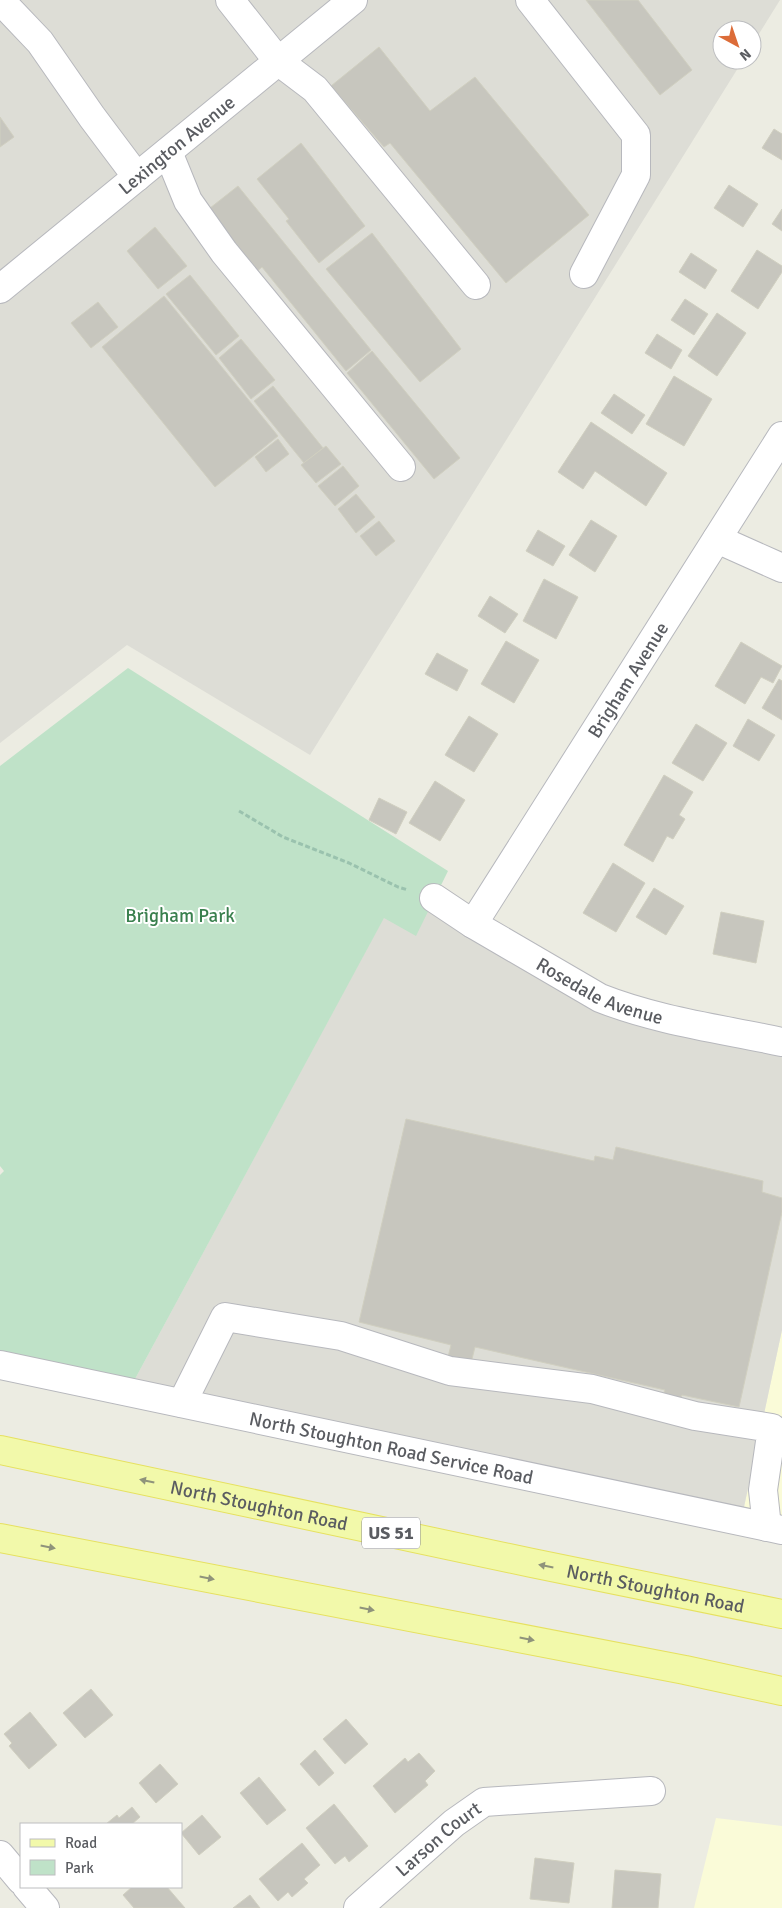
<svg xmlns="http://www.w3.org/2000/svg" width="782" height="1908" viewBox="0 0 782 1908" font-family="Signika,sans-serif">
	<rect width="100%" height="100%" fill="#ecece2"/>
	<!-- commercial -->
	<g fill="#fafbd8">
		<path d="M 782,1330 L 782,1530 L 741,1521 Z"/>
		<path d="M 716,1818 L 782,1826 L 782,1908 L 694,1908 Z"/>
	</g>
	<!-- industrial -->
	<g fill="#ddddd6">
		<path d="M 0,0 L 780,0 L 752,45 L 752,30 L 722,30 L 722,60 L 743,60 L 310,755 L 127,645 L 0,743 Z"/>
		<path d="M 434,898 L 600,998 L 782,1042 L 782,1330 L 741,1521 L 128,1392 L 384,917 Z"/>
	</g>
	<!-- green -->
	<path fill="#bfe2c8" d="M 128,668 L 448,871 L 416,936 L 384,918 L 128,1392 L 0,1352 L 0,1175 L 4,1171 L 0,1166 L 0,766 Z"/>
	<!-- building -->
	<g fill="#c7c6be" stroke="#d0cfc0">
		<path d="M 586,0 L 638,0 L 692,70 L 660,95 Z"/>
		<path d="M 379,47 L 430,111 L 475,77 L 589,215 L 506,283 L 390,143 L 384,147 L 331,86 Z"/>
		<path d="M 0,117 L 14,137 L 0,147 Z"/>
		<path d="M 774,129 L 782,134 L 782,160 L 762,148 Z"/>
		<path d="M 301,143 L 365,226 L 319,263 L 286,221 L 289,219 L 257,179 Z"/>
		<path d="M 729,185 L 758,204 L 743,227 L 714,208 Z"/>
		<path d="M 238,186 L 371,350 L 346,371 L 262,267 L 255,273 L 205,212 Z"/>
		<path d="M 782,209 L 782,231 L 772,224 Z"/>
		<path d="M 155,227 L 187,266 L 158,289 L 127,251 Z"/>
		<path d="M 372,233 L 461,349 L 420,382 L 326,269 Z"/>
		<path d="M 757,250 L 782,266 L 782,272 L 758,309 L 731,291 Z"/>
		<path d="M 691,253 L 717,270 L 705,289 L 679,272 Z"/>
		<path d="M 190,275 L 239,336 L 216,355 L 166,294 Z"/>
		<path d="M 164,296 L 278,436 L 215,487 L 102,347 Z"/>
		<path d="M 685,299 L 708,314 L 694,335 L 671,320 Z"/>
		<path d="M 98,302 L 118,327 L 91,348 L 71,323 Z"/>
		<path d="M 717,313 L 746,333 L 717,376 L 688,356 Z"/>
		<path d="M 657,334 L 682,350 L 671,369 L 645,353 Z"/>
		<path d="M 241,339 L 275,380 L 251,399 L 219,358 Z"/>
		<path d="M 372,351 L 460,458 L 434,479 L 347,373 Z"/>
		<path d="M 674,376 L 712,399 L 684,446 L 646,424 Z"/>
		<path d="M 273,386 L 323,448 L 304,463 L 254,401 Z"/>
		<path d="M 614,394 L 645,415 L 632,434 L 601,413 Z"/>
		<path d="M 591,422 L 667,473 L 646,506 L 595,471 L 583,489 L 558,472 Z"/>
		<path d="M 278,439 L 289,454 L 266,472 L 255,457 Z"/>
		<path d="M 326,446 L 341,464 L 316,483 L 301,465 Z"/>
		<path d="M 343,466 L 359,486 L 335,506 L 318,486 Z"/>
		<path d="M 356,494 L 375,517 L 356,533 L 338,509 Z"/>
		<path d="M 591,520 L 617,536 L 595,572 L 569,555 Z"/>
		<path d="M 379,521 L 395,541 L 376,556 L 360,536 Z"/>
		<path d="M 538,530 L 565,546 L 553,566 L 526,551 Z"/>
		<path d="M 544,579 L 578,597 L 556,639 L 523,621 Z"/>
		<path d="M 490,596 L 518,614 L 505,633 L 478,616 Z"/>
		<path d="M 506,641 L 539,660 L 514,703 L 481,684 Z"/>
		<path d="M 741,642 L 782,666 L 773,683 L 761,677 L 745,704 L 715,686 Z"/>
		<path d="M 437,653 L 468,670 L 457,691 L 425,674 Z"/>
		<path d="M 779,679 L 782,681 L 782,720 L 762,708 Z"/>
		<path d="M 469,716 L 498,734 L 474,772 L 445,755 Z"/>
		<path d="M 748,719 L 775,735 L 759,761 L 733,746 Z"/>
		<path d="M 696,724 L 727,743 L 703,781 L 672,763 Z"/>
		<path d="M 664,775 L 693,792 L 679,815 L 685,819 L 673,839 L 667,836 L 653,862 L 624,845 Z"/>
		<path d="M 435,781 L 465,800 L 440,841 L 409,823 Z"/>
		<path d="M 379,798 L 407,812 L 396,834 L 369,820 Z"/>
		<path d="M 613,863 L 645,883 L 616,932 L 583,913 Z"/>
		<path d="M 654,888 L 684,906 L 666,935 L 636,917 Z"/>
		<path d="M 721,912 L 764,921 L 756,963 L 713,954 Z"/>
		<path d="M 406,1119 L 594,1161 L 595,1156 L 613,1160 L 616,1147 L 763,1181 L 762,1192 L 782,1198 L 782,1212 L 739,1407 L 682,1395 L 679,1404 L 661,1400 L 665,1390 L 475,1347 L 470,1367 L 447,1361 L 451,1345 L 359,1322 Z"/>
		<path d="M 91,1689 L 113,1715 L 85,1738 L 63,1713 Z"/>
		<path d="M 30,1712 L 57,1745 L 29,1769 L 9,1746 L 12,1743 L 4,1734 Z"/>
		<path d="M 346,1719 L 368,1744 L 345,1764 L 323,1739 Z"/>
		<path d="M 315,1750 L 334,1773 L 319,1786 L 300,1764 Z"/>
		<path d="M 419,1753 L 435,1771 L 425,1781 L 428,1785 L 395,1813 L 373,1786 L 405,1758 L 408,1762 Z"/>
		<path d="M 160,1764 L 178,1784 L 156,1803 L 139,1783 Z"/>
		<path d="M 259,1777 L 286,1810 L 267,1825 L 240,1793 Z"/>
		<path d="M 334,1804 L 368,1846 L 349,1862 L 345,1856 L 335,1864 L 306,1828 Z"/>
		<path d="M 132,1807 L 140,1817 L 132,1824 L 106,1824 L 117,1815 L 119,1818 Z"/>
		<path d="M 202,1815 L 221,1837 L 199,1855 L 181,1833 Z"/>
		<path d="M 302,1843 L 320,1865 L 304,1879 L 308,1883 L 292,1897 L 288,1892 L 278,1901 L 259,1879 Z"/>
		<path d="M 535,1858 L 574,1863 L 569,1903 L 530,1899 Z"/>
		<path d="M 615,1870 L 661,1874 L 658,1908 L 612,1908 Z"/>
		<path d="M 132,1887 L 167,1887 L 185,1908 L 134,1908 L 123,1895 Z"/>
		<path d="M 250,1895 L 260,1908 L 233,1908 Z"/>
	</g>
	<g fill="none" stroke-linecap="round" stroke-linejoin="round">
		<!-- minor casing -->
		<g stroke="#b7b8bd" stroke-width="30">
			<g id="minor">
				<path d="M 0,0 L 40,42 L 92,117 L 137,177"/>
				<path d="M 230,0 L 278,61 L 315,89 L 476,285"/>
				<path d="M 530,0 L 636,135 L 636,175 L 584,274"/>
				<path d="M 168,152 L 188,201 L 224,252 L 401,467"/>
				<path id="s1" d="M 0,289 L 353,0"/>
				<path d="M 717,539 L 782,568"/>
				<path id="s2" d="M 434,898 L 473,924 L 600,998 C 658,1021 722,1029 782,1042"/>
				<path id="s3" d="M 473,924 L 782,436"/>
				<path id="s4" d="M 0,1365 L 782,1530"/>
				<path d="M 182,1403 L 225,1317 L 341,1336 L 450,1371 L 592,1389 L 695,1416 L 772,1428 L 763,1490 L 767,1527"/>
				<path d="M 0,1855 L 21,1880"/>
				<path d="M 27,1887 L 45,1908"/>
				<path id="s5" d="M 358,1908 L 454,1823 L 484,1802 L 651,1791"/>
			</g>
		</g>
		<!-- major casing -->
		<g stroke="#e6e160" stroke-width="30">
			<g id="major">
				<path id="s6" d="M 0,1450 L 532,1563 L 782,1614"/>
				<path d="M 0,1538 L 685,1670 L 782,1691"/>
			</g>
		</g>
		<!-- path -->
		<path stroke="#9ac2ae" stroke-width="3" stroke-dasharray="5 2.5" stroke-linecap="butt" d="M 239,811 L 283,837 L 349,863 L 398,887 L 408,890"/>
		<!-- minor -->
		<use href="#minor" stroke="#fff" stroke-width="28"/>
		<!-- major -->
		<use href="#major" stroke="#f2f9aa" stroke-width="28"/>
	</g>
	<!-- one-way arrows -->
	<defs><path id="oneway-solid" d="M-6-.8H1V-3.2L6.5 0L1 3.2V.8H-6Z" transform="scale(1.25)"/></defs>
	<g fill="#8f937b">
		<use href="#oneway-solid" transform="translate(147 1481) rotate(-168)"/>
		<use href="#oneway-solid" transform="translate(48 1547) rotate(11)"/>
		<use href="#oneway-solid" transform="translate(546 1566) rotate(-169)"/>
		<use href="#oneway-solid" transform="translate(207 1578) rotate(11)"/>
		<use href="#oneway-solid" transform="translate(367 1609) rotate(11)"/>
		<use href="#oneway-solid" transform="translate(527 1639) rotate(11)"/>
	</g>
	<g text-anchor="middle" stroke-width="4" stroke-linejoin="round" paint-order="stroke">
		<!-- shield labels -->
		<rect fill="#fff" stroke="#8c8d90" stroke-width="1" x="362" y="1517.5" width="58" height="31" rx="4"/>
		<g font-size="18" font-weight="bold" fill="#5a5c61">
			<text x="391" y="1539">US 51</text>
		</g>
		<!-- street labels -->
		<g font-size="19" fill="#5a5c61" stroke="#fff">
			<text dy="7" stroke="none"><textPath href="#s1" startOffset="228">Lexington Avenue</textPath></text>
			<text dy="7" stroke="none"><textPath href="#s3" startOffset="289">Brigham Avenue</textPath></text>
			<text dy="7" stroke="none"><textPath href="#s2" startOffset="191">Rosedale Avenue</textPath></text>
			<text dy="7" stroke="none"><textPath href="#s4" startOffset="400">North Stoughton Road Service Road</textPath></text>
			<text dy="7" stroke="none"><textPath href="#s6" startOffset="265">North Stoughton Road</textPath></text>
			<text dy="7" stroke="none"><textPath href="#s6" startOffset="670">North Stoughton Road</textPath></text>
			<text dy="7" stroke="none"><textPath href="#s5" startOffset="106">Larson Court</textPath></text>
		</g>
		<!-- park labels -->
		<g font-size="19" fill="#3a804e" stroke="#fff">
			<text x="180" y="922">Brigham Park</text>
		</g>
	</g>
	<!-- legend -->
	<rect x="20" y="1823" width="162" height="65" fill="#ffffff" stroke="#bdbec0"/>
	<rect x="30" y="1839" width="25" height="8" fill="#f2f9aa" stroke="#bdbec0"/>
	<text x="65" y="1848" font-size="15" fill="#5a5c61">Road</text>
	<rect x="30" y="1860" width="25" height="15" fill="#bfe2c8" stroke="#bdbec0"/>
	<text x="65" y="1873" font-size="15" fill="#5a5c61">Park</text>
	<!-- north arrow -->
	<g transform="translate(737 45) rotate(140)"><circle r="24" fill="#ffffff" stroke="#bdbec0"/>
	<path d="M0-4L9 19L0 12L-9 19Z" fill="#dc6c38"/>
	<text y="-8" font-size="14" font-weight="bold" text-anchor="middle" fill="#5a5c61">N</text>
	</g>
</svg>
